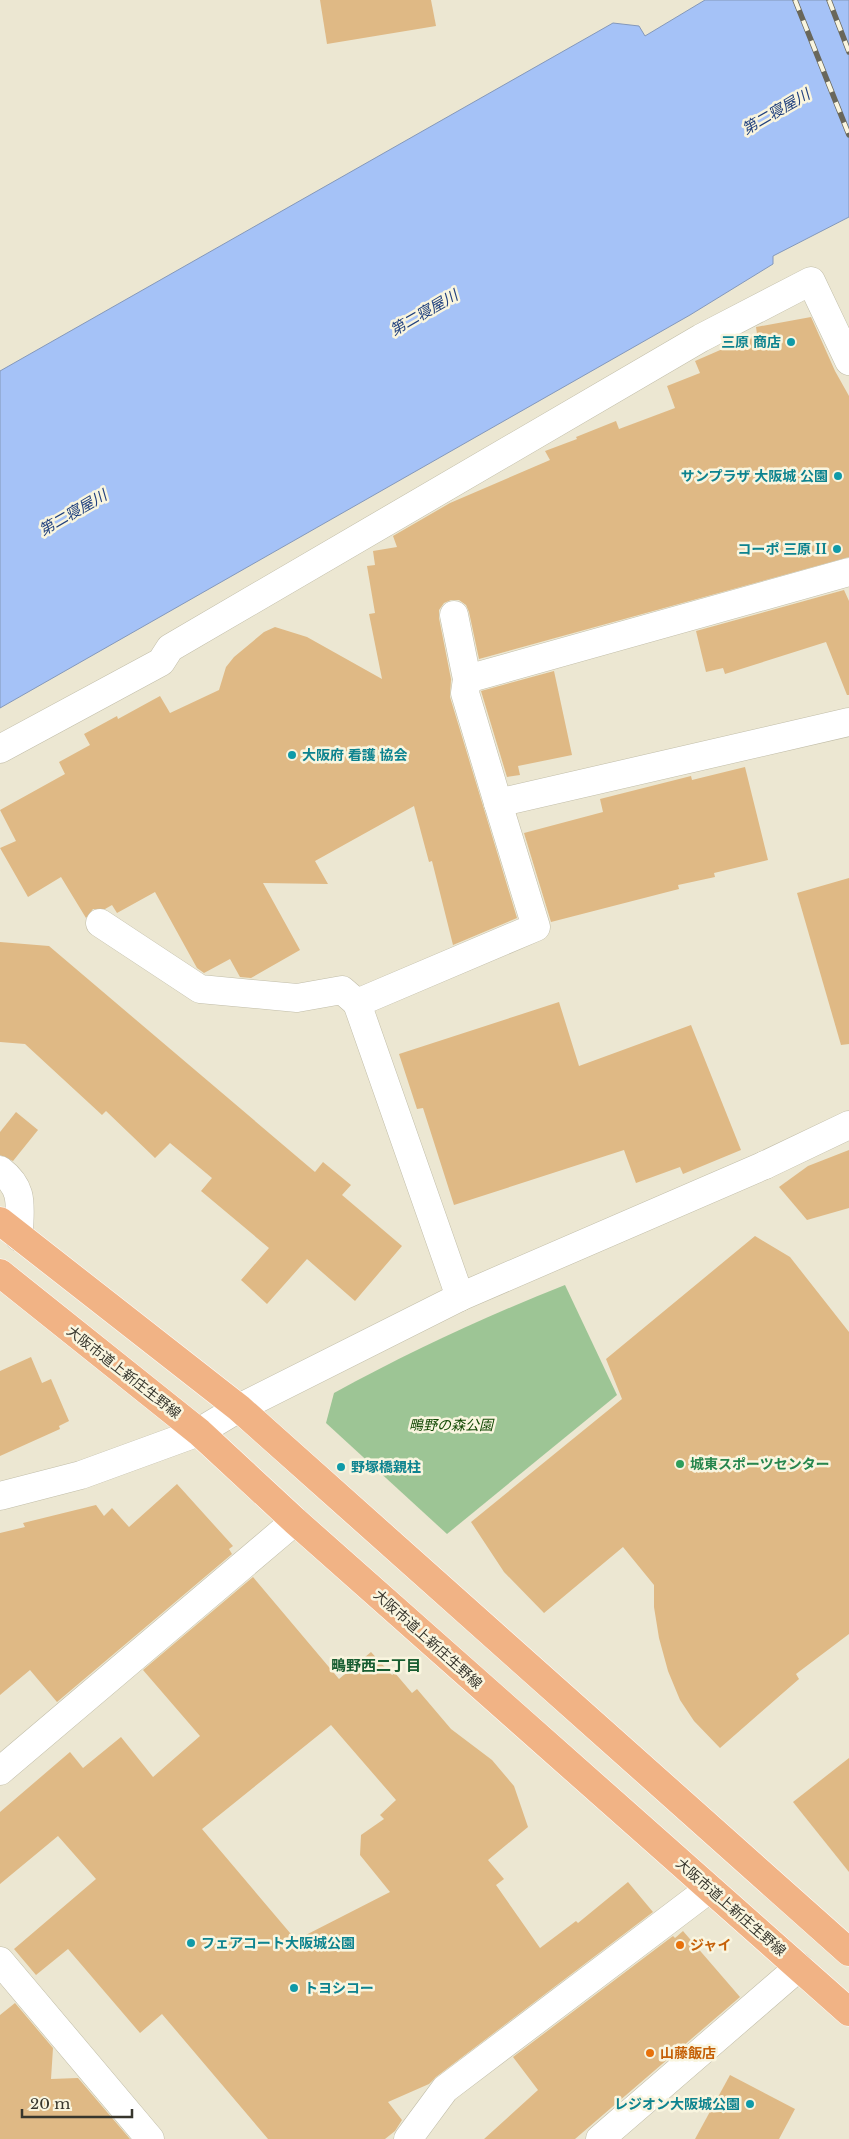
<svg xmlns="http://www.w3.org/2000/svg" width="849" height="2139" viewBox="0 0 849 2139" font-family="'Libre Baskerville','Noto Sans JP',serif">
	<rect width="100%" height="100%" fill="#ece7d2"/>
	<!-- green -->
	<path fill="#9dc595" d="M 565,1285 L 617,1395 L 447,1534 L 326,1423 L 334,1393 C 409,1352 486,1316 565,1285 Z"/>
	<!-- water -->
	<path fill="#a5c2f7" stroke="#8498ba" d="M 705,0 L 849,0 L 849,217 L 773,256 L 773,264 L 690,315 L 0,708 L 0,371 L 613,23 L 639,26 L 645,36 Z"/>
	<!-- building -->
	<g fill="#dfb985" fill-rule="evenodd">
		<path d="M 320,0 L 431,0 L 436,26 L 327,44 Z"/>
		<path d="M 811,317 L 835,371 L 849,396 L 849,557 L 479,659 L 469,612 L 466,605 L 459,600 L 451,600 L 444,603 L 439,610 L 439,618 L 451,679 L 450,697 L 517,918 L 453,945 L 432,861 L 429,862 L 414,806 L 315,861 L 328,884 L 263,883 L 300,950 L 251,978 L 240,977 L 230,959 L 204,973 L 197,968 L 155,892 L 117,913 L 112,905 L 105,909 L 93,909 L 86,918 L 61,877 L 28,897 L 0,848 L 16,841 L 0,810 L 65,774 L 59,762 L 90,745 L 84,734 L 117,716 L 118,719 L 160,696 L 170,713 L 219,690 L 226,667 L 234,657 L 264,632 L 275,627 L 307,637 L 382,679 L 369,614 L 375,613 L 367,566 L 375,565 L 373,551 L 397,547 L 393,536 L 450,503 L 550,460 L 545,451 L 577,439 L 576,437 L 616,421 L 619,429 L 675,408 L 667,386 L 700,373 L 695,361 L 757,334 L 756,327 Z"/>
		<path d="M 844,590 L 849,601 L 849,695 L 847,695 L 826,642 L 725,674 L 723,668 L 706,672 L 696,631 Z"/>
		<path d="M 554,671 L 572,755 L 518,766 L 520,775 L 507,777 L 481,691 Z"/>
		<path d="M 745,767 L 768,860 L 714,873 L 715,877 L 678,885 L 679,889 L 551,922 L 524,833 L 603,812 L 600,799 L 691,776 L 692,780 Z"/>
		<path d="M 849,878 L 849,1044 L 841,1045 L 797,893 Z"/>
		<path d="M 0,942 L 49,946 L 315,1172 L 323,1162 L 351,1185 L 342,1195 L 402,1246 L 355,1301 L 307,1259 L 267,1304 L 241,1280 L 269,1248 L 201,1191 L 212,1178 L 170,1143 L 155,1158 L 106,1111 L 102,1115 L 25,1044 L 0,1042 Z"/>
		<path d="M 559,1002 L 579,1066 L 691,1025 L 741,1150 L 683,1174 L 680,1167 L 636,1183 L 624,1150 L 454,1205 L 423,1108 L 417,1109 L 399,1054 Z"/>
		<path d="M 16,1112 L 38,1130 L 13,1161 L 0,1155 L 0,1132 Z"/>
		<path d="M 849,1150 L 849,1208 L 807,1220 L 779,1187 L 808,1166 Z"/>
		<path d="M 755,1236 L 790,1257 L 849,1332 L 849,1634 L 796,1674 L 799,1679 L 720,1748 L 694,1721 L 680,1700 L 668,1671 L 659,1638 L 654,1607 L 654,1585 L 623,1547 L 544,1613 L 504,1572 L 471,1522 L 622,1399 L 606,1359 Z"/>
		<path d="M 31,1357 L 42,1383 L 51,1379 L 69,1421 L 59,1426 L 60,1429 L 0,1456 L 0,1371 Z"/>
		<path d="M 177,1484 L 233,1546 L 229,1549 L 232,1554 L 57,1702 L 30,1670 L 0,1695 L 0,1533 L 25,1527 L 23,1523 L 96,1505 L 104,1516 L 112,1508 L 129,1527 Z"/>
		<path d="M 253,1577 L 339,1679 L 371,1652 L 392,1675 L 395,1673 L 412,1693 L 417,1689 L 451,1729 L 492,1760 L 514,1786 L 528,1827 L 488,1860 L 504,1879 L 496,1885 L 540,1948 L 576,1921 L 578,1923 L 628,1882 L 653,1912 L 436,2077 L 429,2084 L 388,2102 L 402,2120 L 395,2131 L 385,2139 L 268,2139 L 162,2014 L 140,2033 L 68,1949 L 36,1975 L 14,1949 L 96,1879 L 58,1836 L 0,1884 L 0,1812 L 70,1752 L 83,1768 L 121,1737 L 153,1777 L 200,1736 L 143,1670 ZM 331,1725 L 396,1800 L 380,1815 L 384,1819 L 361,1835 L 360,1855 L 390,1892 L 296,1940 L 202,1829 Z"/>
		<path d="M 849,1758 L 849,1872 L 793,1802 Z"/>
		<path d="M 683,1931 L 740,1997 L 575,2139 L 484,2139 L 538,2090 L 513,2057 L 673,1936 L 675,1938 Z"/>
		<path d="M 15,2003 L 53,2048 L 51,2079 L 78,2078 L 130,2139 L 0,2139 L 0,2015 Z"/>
		<path d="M 730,2075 L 795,2109 L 779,2139 L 695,2139 Z"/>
	</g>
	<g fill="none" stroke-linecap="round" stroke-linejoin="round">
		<!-- minor casing -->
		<g stroke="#c1bda8" stroke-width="29">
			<g id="minor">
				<path d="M 454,615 L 467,679 L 465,693 L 498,803"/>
				<path d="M 467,679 L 849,572"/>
				<path d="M 0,749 L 161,662 L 170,648 L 701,338 L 811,281 L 849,361"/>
				<path d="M 100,923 L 200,989 L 297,998 L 342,990 L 357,1003"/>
				<path d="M 765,1165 L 849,1125"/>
				<path d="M 0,1170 C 26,1190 19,1207 19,1237"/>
				<path d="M 460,1297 L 357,1003 L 536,927 L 498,803 L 849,722"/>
				<path d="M 0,1771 L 295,1521"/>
				<path d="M 0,1961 L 150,2139"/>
				<path d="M 408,2139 L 445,2089 L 709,1889"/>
				<path d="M 600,2139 L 799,1967"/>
			</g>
		</g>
		<!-- tertiary casing -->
		<g stroke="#c1bda8" stroke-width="29">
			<path id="tertiary" d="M 0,1496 L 81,1475 L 199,1432 L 239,1408 L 460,1297 L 765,1165"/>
		</g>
		<!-- primary casing -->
		<g stroke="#fff" stroke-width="29">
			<g id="primary">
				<path d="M 0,1221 L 239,1408 L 849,1952"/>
				<path d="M 0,1273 L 199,1432 L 295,1521 L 849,2012"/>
			</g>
		</g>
		<!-- minor -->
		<use href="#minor" stroke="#fff" stroke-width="28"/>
		<!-- tertiary -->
		<use href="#tertiary" stroke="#fff" stroke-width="28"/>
		<!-- primary -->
		<use href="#primary" stroke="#f1b385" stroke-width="28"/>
		<!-- rail casing -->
		<g stroke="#69675b" stroke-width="5.5">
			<g id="rail">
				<path d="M 795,0 L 849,135"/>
				<path d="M 829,0 L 849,52"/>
			</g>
		</g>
		<!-- rail -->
		<use href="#rail" stroke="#f9f5df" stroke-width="4" stroke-dasharray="11" stroke-linecap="butt"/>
	</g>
	<!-- markers -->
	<g fill="#0f9aa8" stroke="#f9f5df" stroke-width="2">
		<circle cx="791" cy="342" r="5"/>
		<circle cx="838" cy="476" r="5"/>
		<circle cx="837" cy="549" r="5"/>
		<circle cx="292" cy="755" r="5"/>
		<circle cx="341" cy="1467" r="5"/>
		<circle cx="191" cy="1943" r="5"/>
		<circle cx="294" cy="1988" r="5"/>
		<circle cx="750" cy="2104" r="5"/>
	</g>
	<circle fill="#2e9e5b" stroke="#f9f5df" stroke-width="2" cx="680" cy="1464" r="5"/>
	<g fill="#e8710a" stroke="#f9f5df" stroke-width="2">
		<circle cx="680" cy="1945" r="5"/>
		<circle cx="650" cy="2053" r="5"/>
	</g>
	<g text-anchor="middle" stroke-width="5" stroke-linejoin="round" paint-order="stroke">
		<!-- culture labels -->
		<g font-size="14" font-weight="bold" fill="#0d838f" stroke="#f9f5df" text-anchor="end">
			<text x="781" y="347">三原 商店</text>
			<text x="828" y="481">サンプラザ 大阪城 公園</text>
			<text x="827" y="554">コーポ 三原 II</text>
			<text x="302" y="760" text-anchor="start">大阪府 看護 協会</text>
			<text x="351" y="1472" text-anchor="start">野塚橋親柱</text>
			<text x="201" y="1948" text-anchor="start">フェアコート大阪城公園</text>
			<text x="304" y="1993" text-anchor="start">トヨシコー</text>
			<text x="740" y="2109">レジオン大阪城公園</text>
		</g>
		<!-- street labels -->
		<g font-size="14" fill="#37362d" stroke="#f9f5df">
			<text transform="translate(124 1372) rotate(38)" y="5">大阪市道上新庄生野線</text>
			<text transform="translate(428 1639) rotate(42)" y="5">大阪市道上新庄生野線</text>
			<text transform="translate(731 1907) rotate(41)" y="5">大阪市道上新庄生野線</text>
		</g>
		<!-- park labels -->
		<g font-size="14" font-style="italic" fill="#124904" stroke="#f9f5df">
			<text x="451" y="1430">鴫野の森公園</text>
		</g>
		<!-- leisure labels -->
		<g font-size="14" font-weight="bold" fill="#27864d" stroke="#f9f5df" text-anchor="start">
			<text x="690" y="1469">城東スポーツセンター</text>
		</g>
		<!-- food labels -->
		<g font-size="14" font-weight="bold" fill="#c56008" stroke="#f9f5df" text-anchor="start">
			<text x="690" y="1950">ジャイ</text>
			<text x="660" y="2058">山藤飯店</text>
		</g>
		<!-- water labels -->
		<g font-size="15" font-style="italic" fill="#21417e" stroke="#f9f5df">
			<text transform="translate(776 112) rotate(-30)" y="5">第二寝屋川</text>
			<text transform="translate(424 313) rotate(-30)" y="5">第二寝屋川</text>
			<text transform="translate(73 513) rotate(-30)" y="5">第二寝屋川</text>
		</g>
		<!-- neighbourhood labels -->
		<g font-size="15" font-weight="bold" fill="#185d31" stroke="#f9f5df">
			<text x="376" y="1671">鴫野西二丁目</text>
		</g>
	</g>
	<!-- scale -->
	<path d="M22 2109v8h110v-8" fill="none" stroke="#37362d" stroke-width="2.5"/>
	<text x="30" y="2109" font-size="15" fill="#37362d" stroke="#f9f5df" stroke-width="4" paint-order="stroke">20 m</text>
</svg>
